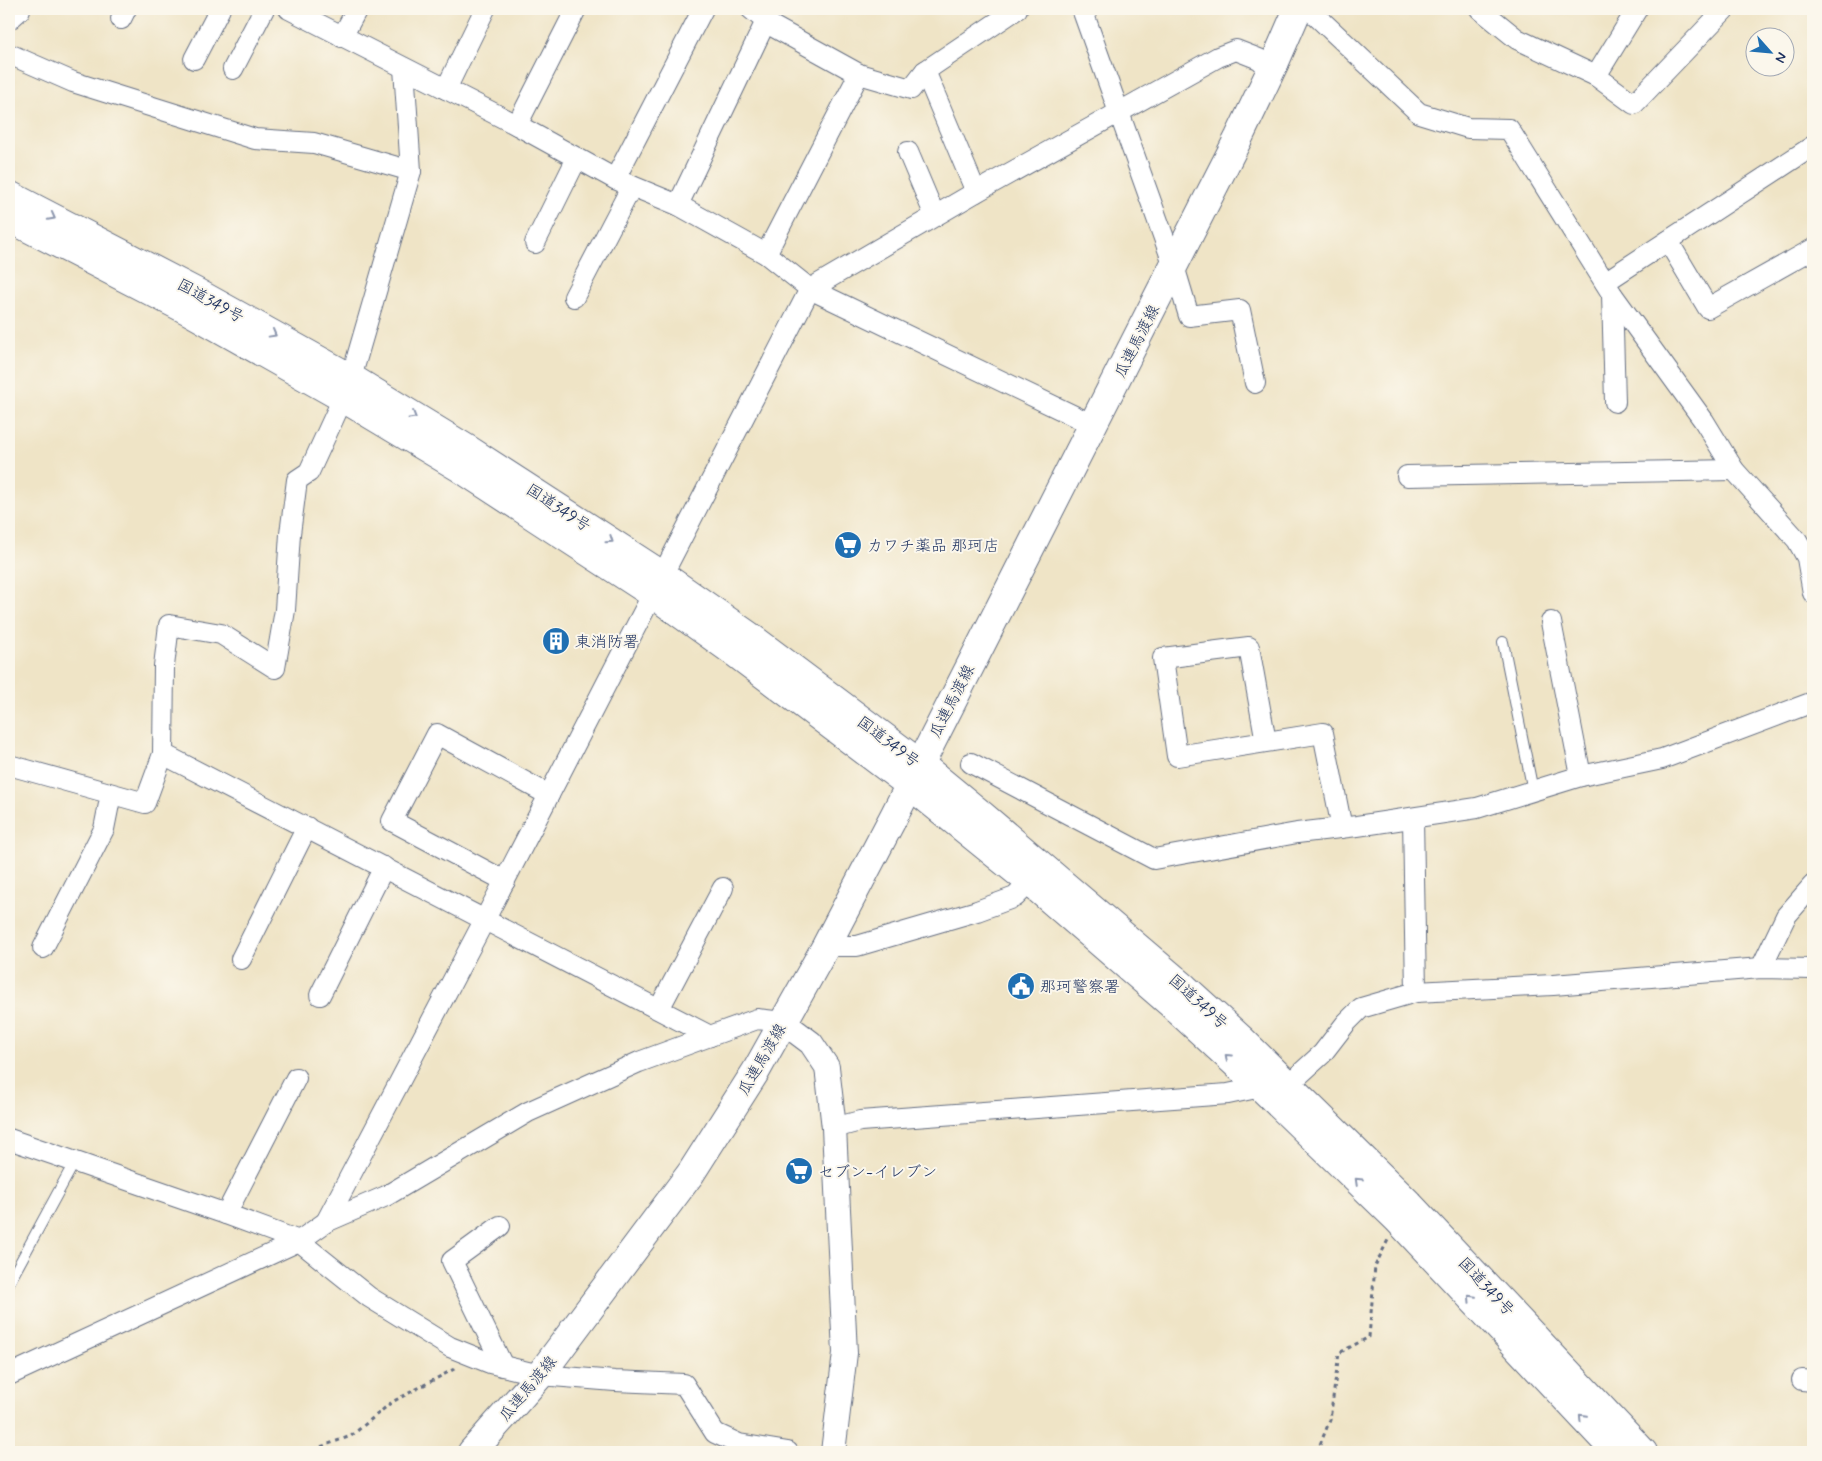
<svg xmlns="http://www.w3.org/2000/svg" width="1822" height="1461" viewBox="0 0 1822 1461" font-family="Mynerve,'Klee One',sans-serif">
	<rect width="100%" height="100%" fill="#fbf7ec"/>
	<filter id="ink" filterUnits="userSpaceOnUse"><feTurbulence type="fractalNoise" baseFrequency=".02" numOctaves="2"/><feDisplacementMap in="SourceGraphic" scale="10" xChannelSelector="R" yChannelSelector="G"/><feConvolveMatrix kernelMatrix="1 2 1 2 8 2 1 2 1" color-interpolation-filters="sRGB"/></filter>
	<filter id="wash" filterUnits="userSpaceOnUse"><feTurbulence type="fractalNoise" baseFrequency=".0096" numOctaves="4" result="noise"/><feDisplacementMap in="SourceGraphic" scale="20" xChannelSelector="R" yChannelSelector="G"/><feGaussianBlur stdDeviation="1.12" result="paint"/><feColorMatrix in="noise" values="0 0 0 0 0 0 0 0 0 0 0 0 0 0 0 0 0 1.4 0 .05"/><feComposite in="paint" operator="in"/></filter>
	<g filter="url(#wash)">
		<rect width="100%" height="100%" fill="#efe4c6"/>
	</g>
	<g filter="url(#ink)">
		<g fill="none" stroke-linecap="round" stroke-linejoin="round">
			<!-- service casing -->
			<g stroke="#656e82" stroke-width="12">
				<g id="service">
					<path d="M 1503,642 L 1533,791"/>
					<path d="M 9,1283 L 75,1161"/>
				</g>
			</g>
			<!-- minor casing -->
			<g stroke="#656e82" stroke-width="22">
				<g id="minor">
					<path d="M 289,9 L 517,125 L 615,179 L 678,205 L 766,254 L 810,289 L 1093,425"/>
					<path d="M 751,9 L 772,26 L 859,74 L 911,89 L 925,71 L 1017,9"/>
					<path d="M 1082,9 L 1174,266 L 1189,316 L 1240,310 L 1255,383"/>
					<path d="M 1309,9 L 1419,113 L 1468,128 L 1509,129 L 1612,294 L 1704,421 L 1734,470 L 1797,540 L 1807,558 L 1813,593"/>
					<path d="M 1480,9 L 1517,39 L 1596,76 L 1634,104 L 1725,9"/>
					<path d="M 121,19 L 126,9"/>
					<path d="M 342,37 L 357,9"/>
					<path d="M 9,54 L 73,82 L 255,139 L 314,143 L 411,171"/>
					<path d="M 194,59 L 220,9"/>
					<path d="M 233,69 L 264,9"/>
					<path d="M 925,71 L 976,192"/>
					<path d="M 1596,76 L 1637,9"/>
					<path d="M 446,89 L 485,9"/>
					<path d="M 517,125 L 576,9"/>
					<path d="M 908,152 L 935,216"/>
					<path d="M 615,179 L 703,9"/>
					<path d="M 678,205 L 766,21"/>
					<path d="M 1668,241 L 1708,308 L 1813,249"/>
					<path d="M 535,243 L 577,158"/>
					<path d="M 766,254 L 859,74"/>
					<path d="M 1605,282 L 1813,146"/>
					<path d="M 1612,294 L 1615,402"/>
					<path d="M 574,297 L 632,186"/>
					<path d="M 351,378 L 411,171 L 404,68"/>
					<path d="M 1407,476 L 1734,470"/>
					<path d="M 1551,622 L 1581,776"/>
					<path d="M 1266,742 L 1249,647 L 1163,658 L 1177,756 L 1323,733 L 1342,828"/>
					<path d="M 163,754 L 710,1036"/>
					<path d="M 971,763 L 1154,859 L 1297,833 L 1357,826 L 1477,808 L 1581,776 L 1662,759 L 1813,702"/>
					<path d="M 9,765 L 145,803 L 163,754 L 164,666 L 169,625 L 221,634 L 275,668 L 285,610 L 290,534 L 297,480 L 309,472 L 343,398"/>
					<path d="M 1413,818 L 1416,992"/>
					<path d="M 505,881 L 392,821 L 437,734 L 549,795"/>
					<path d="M 826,946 L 857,946 L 977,911 L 1015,897 L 1030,882"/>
					<path d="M 43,948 L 104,829 L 111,794"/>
					<path d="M 241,959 L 307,827"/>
					<path d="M 1761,968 L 1786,916 L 1813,885"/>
					<path d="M 320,995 L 384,867"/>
					<path d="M 659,1009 L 723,888"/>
					<path d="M 834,1128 L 860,1121 L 1228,1094 L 1261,1087 L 1289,1084 L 1322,1054 L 1346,1023 L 1361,1008 L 1416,992 L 1553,985 L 1761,968 L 1813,969"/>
					<path d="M 9,1139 L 226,1214 L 299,1241 L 369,1297 L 450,1347 L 490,1363 L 540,1375 L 615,1381 L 684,1384 L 715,1433 L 739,1444 L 788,1452"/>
					<path d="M 226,1214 L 296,1078"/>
					<path d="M 326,1222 L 485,919 L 810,289 L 976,192 L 1218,57 L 1236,50 L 1259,59 L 1271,70"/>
					<path d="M 500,1226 L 452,1261 L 503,1366"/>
					<path d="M 9,1375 L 299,1241 L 326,1222 L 386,1196 L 528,1112 L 639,1062 L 710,1036 L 757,1019 L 783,1022"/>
					<path d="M 1802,1380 L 1813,1381"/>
				</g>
			</g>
			<!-- tertiary casing -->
			<g stroke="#656e82" stroke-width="26">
				<g id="tertiary">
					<path d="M 9,17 L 18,9"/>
					<path d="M 783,1022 L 811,1043 L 827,1067 L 834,1128 L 845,1353 L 833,1452"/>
				</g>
			</g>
			<!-- primary casing -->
			<g stroke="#656e82" stroke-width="30">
				<path id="primary" d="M 472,1452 L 540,1375 L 691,1173 L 756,1071 L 826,946 L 895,814 L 1239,137 L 1275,62 L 1298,9"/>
			</g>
			<!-- trunk casing -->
			<g stroke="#656e82" stroke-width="30">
				<g id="trunk">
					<path d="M 9,195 L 196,292 L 351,378 L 469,450 L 662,575 L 748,635 L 920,764 L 982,815 L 1185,988 L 1240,1038 L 1408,1203 L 1643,1452"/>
					<path d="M 9,218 L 189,311 L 343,398 L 460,468 L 653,594 L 734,652 L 910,785 L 1030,882 L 1171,1004 L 1261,1087 L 1397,1219 L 1616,1452"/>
				</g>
			</g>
			<!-- path -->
			<g stroke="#656e82" stroke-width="3" stroke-dasharray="4 4" stroke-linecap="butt">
				<path d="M 306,1452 L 351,1436 L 392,1402 L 456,1368"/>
				<path d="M 1317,1452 L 1330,1420 L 1339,1353 L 1369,1337 L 1375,1266 L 1388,1240"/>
			</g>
			<!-- service -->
			<use href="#service" stroke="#fff" stroke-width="10"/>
			<!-- minor -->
			<use href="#minor" stroke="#fff" stroke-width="20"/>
			<!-- tertiary -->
			<use href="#tertiary" stroke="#fff" stroke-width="24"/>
			<!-- primary -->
			<use href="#primary" stroke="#fff" stroke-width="28"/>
			<!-- trunk -->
			<use href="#trunk" stroke="#fff" stroke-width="28"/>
		</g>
		<!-- one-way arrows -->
		<defs><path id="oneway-chevron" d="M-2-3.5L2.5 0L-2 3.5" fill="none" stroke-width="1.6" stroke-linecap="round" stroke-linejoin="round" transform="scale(1.25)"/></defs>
		<g stroke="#8d97ae">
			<use href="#oneway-chevron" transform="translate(52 217) rotate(28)"/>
			<use href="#oneway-chevron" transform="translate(273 334) rotate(29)"/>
			<use href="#oneway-chevron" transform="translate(413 416) rotate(31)"/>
			<use href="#oneway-chevron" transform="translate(610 540) rotate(34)"/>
			<use href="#oneway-chevron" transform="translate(1228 1057) rotate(-138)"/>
			<use href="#oneway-chevron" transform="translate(1358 1181) rotate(-136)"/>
			<use href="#oneway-chevron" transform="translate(1471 1298) rotate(-133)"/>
			<use href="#oneway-chevron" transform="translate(1582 1417) rotate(-133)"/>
		</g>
	</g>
	<!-- icons -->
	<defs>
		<g id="supermarket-disc" transform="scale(1.4375)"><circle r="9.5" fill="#1f6fb2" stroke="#fbf7ec"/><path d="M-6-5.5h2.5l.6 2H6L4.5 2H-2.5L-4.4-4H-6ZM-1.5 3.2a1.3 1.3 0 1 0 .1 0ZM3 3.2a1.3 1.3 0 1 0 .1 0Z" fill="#fff"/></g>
		<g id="building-disc" transform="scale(1.4375)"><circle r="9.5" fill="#1f6fb2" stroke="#fbf7ec"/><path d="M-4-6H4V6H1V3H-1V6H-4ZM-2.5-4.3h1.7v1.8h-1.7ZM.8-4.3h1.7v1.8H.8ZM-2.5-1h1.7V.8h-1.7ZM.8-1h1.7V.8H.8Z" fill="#fff"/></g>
		<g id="civic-disc" transform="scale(1.4375)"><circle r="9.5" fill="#1f6fb2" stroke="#fbf7ec"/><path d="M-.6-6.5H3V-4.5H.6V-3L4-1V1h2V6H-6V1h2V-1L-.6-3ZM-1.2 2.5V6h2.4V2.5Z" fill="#fff"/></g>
	</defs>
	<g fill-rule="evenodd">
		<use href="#supermarket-disc" x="848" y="545"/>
		<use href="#building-disc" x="556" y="641"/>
		<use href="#civic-disc" x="1021" y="986"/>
		<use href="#supermarket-disc" x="799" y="1171"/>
	</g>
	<g text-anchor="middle" stroke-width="4" stroke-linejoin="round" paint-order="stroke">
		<!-- street labels -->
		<g font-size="16" fill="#1b2f5e" stroke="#fbf7ec">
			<text transform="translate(211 300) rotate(29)" y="6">国道349号</text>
			<text transform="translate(1136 341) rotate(-63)" y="6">瓜連馬渡線</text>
			<text transform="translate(559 507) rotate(33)" y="6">国道349号</text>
			<text transform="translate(951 701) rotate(-63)" y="6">瓜連馬渡線</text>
			<text transform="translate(889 741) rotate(37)" y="6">国道349号</text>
			<text transform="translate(1199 1001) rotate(42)" y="6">国道349号</text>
			<text transform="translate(761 1059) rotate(-60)" y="6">瓜連馬渡線</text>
			<text transform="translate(1487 1286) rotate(47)" y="6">国道349号</text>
			<text transform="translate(527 1388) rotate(-50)" y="6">瓜連馬渡線</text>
		</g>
		<!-- poi labels -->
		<g font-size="16" fill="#1b2f5e" stroke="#fbf7ec" text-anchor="start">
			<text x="867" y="551">カワチ薬品 那珂店</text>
			<text x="575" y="647">東消防署</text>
			<text x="1040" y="992">那珂警察署</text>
			<text x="818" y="1177">セブン-イレブン</text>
		</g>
	</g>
	<!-- margin -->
	<rect width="1822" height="1461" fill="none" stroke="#fbf7ec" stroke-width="30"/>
	<!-- north arrow -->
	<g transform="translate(1770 52) rotate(117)"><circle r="24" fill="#fbf7ec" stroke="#a1a7b3"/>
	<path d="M0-4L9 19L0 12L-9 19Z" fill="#1f6fb2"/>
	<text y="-8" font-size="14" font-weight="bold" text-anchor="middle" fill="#1b2f5e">N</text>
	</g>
</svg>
